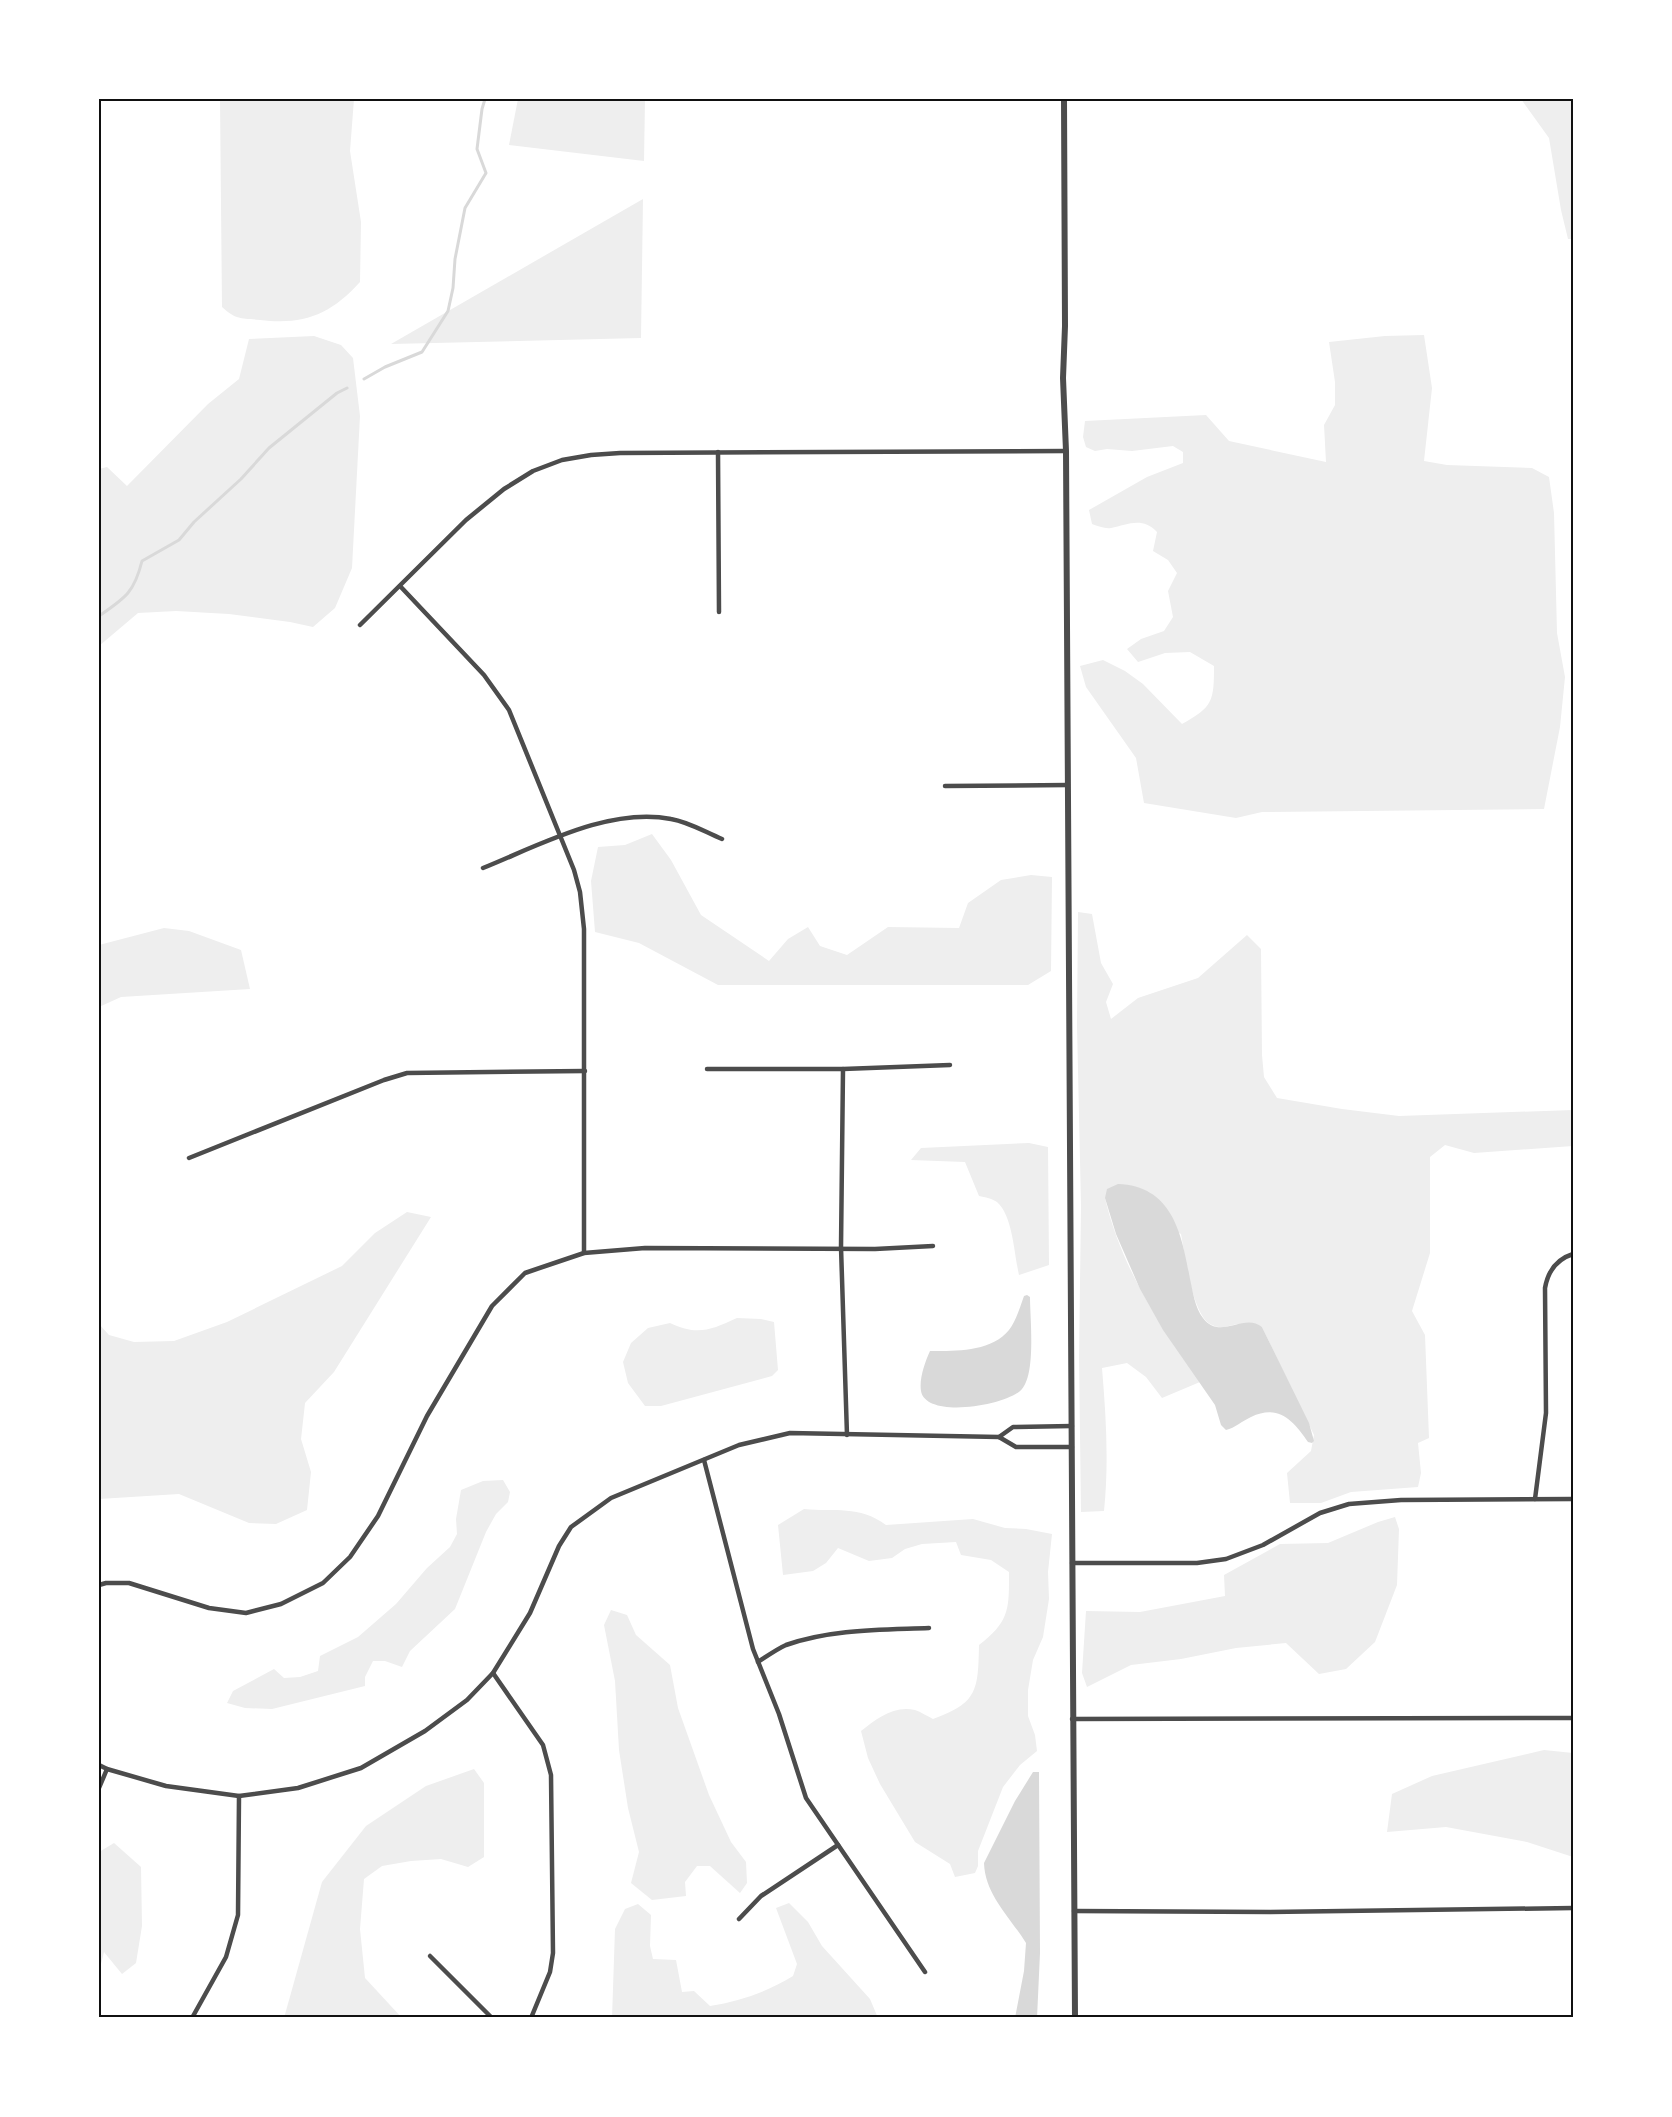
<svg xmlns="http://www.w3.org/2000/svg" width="1672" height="2117" viewBox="0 0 1672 2117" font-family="Helvetica,sans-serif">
	<rect width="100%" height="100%" fill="#fff"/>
	<!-- green -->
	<g fill="#eee">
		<path d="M 220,99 L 354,99 L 350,151 L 361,222 L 360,282 C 330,315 304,325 260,320 C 241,318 236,320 222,307 Z"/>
		<path d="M 518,99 L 645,99 L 644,161 L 509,145 Z"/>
		<path d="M 1521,99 L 1573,99 L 1573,239 L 1568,239 L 1561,210 L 1549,138 Z"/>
		<path d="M 643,199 L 641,338 L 391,344 Z"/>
		<path d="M 1424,335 L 1432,388 L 1424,461 L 1447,465 L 1532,468 L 1549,477 L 1554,513 L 1557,633 L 1565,677 L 1560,727 L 1544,809 L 1262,812 L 1236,818 L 1144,803 L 1136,758 L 1086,687 L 1080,666 L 1103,660 L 1125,671 L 1143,684 L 1182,724 C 1213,707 1214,701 1214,666 L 1190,652 L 1165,653 L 1138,662 L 1127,649 L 1141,639 L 1164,631 L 1173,617 L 1168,591 L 1177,573 L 1168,560 L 1153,551 L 1157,532 C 1142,516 1127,525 1111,528 C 1105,529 1098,526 1092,524 L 1089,510 L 1147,477 L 1183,463 L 1183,452 L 1173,446 L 1132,451 L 1107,449 L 1095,451 L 1086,447 L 1083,437 L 1085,421 L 1206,415 L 1229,441 L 1326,462 L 1324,425 L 1335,405 L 1335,382 L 1329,342 L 1385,336 Z"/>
		<path d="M 314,336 L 341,345 L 353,358 L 360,416 L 352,568 L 335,608 L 313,627 L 290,622 L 229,614 L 176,611 L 138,613 L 99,646 L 99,469 L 107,467 L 127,486 L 208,404 L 239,379 L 249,339 Z"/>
		<path d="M 652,834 L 671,860 L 701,915 L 769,961 L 788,939 L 808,927 L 820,946 L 847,955 L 888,927 L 959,928 L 968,903 L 1001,880 L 1031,875 L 1052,877 L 1051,971 L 1028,985 L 718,985 L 639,943 L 595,932 L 591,881 L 598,847 L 625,845 Z"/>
		<path d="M 1078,912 L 1092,914 L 1101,963 L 1113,984 L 1106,1002 L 1111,1019 L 1138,998 L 1198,978 L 1247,935 L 1261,949 L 1262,1055 L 1264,1077 L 1277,1098 L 1342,1109 L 1399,1116 L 1573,1110 L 1573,1146 L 1474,1153 L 1445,1145 L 1430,1157 L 1430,1253 L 1412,1311 L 1425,1335 L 1429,1438 L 1418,1443 L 1421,1473 L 1418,1487 L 1351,1492 L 1321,1503 L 1290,1503 L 1287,1473 L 1311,1451 L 1314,1435 L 1262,1327 C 1255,1326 1246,1324 1239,1324 C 1229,1325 1223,1330 1212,1325 C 1192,1317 1185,1254 1181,1234 L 1105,1198 C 1121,1267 1160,1326 1200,1382 L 1162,1398 L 1146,1377 L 1127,1363 L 1102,1368 C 1106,1416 1109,1463 1104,1511 L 1081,1512 L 1079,1358 L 1081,1206 L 1077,1025 Z"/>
		<path d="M 164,928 L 189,931 L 241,950 L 250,989 L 121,997 L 99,1007 L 99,945 Z"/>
		<path d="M 1029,1143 L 1048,1147 L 1049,1265 L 1019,1275 C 1014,1254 1013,1216 997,1202 C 993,1199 985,1197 979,1196 L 965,1162 L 911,1160 L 921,1148 Z"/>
		<path d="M 407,1212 L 431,1217 L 334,1372 L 305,1403 L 301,1439 L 311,1472 L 307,1510 L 276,1524 L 249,1523 L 179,1494 L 99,1499 L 99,1324 L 109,1335 L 134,1342 L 174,1341 L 227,1322 L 342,1266 L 375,1233 Z"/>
		<path d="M 737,1318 L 761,1319 L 774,1322 L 778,1370 L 772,1376 L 661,1406 L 645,1406 L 628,1383 L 623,1362 L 631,1343 L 648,1328 L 670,1323 C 697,1336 711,1330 737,1318 Z"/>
		<path d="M 503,1480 L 510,1492 L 508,1502 L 496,1514 L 486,1532 L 455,1609 L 410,1651 L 402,1667 L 385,1661 L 373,1661 L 365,1677 L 365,1686 L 272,1709 L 245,1708 L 227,1703 L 233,1691 L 274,1669 L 284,1678 L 300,1677 L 318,1671 L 320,1656 L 358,1637 L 396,1604 L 427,1568 L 450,1547 L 457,1534 L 456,1519 L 461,1490 L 483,1481 Z"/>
		<path d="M 804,1509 C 835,1512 859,1505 886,1525 L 973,1519 L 1005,1528 L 1026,1529 L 1052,1534 L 1048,1572 L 1049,1599 L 1043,1637 L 1033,1660 L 1028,1690 L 1028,1716 L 1035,1735 L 1037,1751 L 1020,1765 L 1003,1787 L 978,1851 L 978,1866 L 975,1873 L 955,1877 L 950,1864 L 915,1842 L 880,1784 L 868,1758 L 861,1731 C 876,1719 894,1705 915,1710 C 921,1712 927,1716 933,1719 C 978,1703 978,1690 979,1645 C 1010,1621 1009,1609 1009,1572 L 991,1560 L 961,1555 L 956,1542 L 922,1544 L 905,1549 L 892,1558 L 869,1561 L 838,1548 L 826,1563 L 813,1571 L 783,1575 L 778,1525 Z"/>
		<path d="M 1395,1517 L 1399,1529 L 1397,1585 L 1375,1642 L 1346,1669 L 1319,1674 L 1286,1643 L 1236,1648 L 1181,1659 L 1131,1665 L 1087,1687 L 1082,1673 L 1086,1611 L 1140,1612 L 1225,1596 L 1224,1575 L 1280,1544 L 1328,1543 L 1378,1522 Z"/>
		<path d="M 611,1610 L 627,1615 L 636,1635 L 670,1665 L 678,1708 L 709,1795 L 731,1842 L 746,1862 L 747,1883 L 740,1893 L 710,1866 L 697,1866 L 685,1882 L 686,1896 L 652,1900 L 631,1883 L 639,1852 L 628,1808 L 619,1750 L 615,1681 L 604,1625 Z"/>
		<path d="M 1544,1750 L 1573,1753 L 1573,1857 L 1527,1842 L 1446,1827 L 1387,1832 L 1392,1794 L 1432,1776 Z"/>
		<path d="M 474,1769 L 484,1783 L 484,1857 L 468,1867 L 441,1859 L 411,1861 L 382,1866 L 364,1879 L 360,1929 L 365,1978 L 402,2018 L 284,2018 L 322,1882 L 366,1826 L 426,1786 Z"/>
		<path d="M 114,1843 L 141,1867 L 142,1926 L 136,1963 L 122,1974 L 104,1952 L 99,1972 L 99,1852 Z"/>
		<path d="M 789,1903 L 808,1922 L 822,1946 L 870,1999 L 878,2018 L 612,2018 L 615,1929 L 625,1909 L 638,1904 L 651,1915 L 650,1946 L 653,1959 L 676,1960 L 682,1992 L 694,1991 L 710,2006 C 740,2001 767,1992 793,1976 L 797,1964 L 776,1908 Z"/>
	</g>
	<!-- water -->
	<g fill="#d9d9d9">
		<path d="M 1118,1184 C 1173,1186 1182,1235 1190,1279 C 1193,1292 1195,1308 1203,1318 C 1220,1341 1244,1312 1262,1327 L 1309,1423 L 1314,1441 L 1312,1443 L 1308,1442 C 1293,1420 1278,1404 1251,1417 C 1242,1421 1235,1428 1226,1430 L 1221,1425 L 1215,1405 L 1163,1330 L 1140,1289 L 1116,1234 L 1105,1198 L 1107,1189 Z"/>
		<path d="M 1027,1295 L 1030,1297 C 1030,1319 1036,1373 1022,1389 C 1009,1405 926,1420 921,1391 C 919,1379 925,1362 930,1351 C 956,1351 991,1352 1009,1330 C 1016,1321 1020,1307 1024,1296 Z"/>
		<path d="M 1033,1772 L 1039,1772 L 1040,1953 L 1037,2018 L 1015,2018 L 1024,1971 L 1026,1943 C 1010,1917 985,1895 984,1863 L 1015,1801 Z"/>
	</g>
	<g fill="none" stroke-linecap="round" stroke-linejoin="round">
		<!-- stream -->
		<g stroke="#d9d9d9" stroke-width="3">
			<path d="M 364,379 L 385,367 L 422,352 L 448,311 L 453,288 L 455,259 L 465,208 L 486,173 L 477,149 L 482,109 L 485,99"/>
			<path d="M 99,616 C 125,598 134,593 142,561 L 179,540 L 194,522 L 241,479 L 269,448 L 337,393 L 347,388"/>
		</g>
		<!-- minor -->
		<g stroke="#4c4c4c" stroke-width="4.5">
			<path d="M 718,452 L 719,612"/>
			<path d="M 400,586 L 484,675 L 509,710 L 574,870 L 580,892 L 584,929 L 584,1253"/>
			<path d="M 360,625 L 466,520 L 504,489 L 533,471 L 562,460 L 591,455 L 620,453 L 1066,451"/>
			<path d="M 945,786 L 1068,785"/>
			<path d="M 483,868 C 540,845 609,807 671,819 C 689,822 705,832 722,839"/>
			<path d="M 707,1069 L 843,1069 L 950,1065"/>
			<path d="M 843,1069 L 841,1247 L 847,1435"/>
			<path d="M 189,1158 L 384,1080 L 407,1073 L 585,1071"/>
			<path d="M 999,1437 L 1013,1427 L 1072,1426"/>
			<path d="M 704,1460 L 753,1649 L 779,1714 L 806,1798 L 925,1972"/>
			<path d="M 1535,1499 L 1546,1413 L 1545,1288 C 1548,1271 1557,1259 1573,1254"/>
			<path d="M 1072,1563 L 1197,1563 L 1226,1559 L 1263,1545 L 1320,1513 L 1349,1504 L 1401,1500 L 1573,1499"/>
			<path d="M 99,1585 L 106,1583 L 129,1583 L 209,1608 L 246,1613 L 281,1604 L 323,1583 L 350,1557 L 378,1516 L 427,1416 L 492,1306 L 525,1273 L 584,1253 L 645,1248 L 875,1249 L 933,1246"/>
			<path d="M 758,1662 C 767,1656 777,1649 786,1645 C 832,1629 881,1630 929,1628"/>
			<path d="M 493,1673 L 543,1745 L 551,1775 L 553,1953 L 550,1972 L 531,2018"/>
			<path d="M 1072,1719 L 1573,1718"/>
			<path d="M 99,1765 L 107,1769 L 166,1786 L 239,1796 L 298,1788 L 361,1768 L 425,1731 L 467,1700 L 493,1673 L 530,1613 L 559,1546 L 571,1527 L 611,1498 L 739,1445 L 790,1433 L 999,1437 L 1016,1447 L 1072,1447"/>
			<path d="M 99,1788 L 107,1769"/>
			<path d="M 1074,1911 L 1270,1912 L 1573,1908"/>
			<path d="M 739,1919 L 761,1896 L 838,1845"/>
			<path d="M 430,1956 L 492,2018"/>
			<path d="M 192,2018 L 226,1957 L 238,1915 L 239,1796"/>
		</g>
		<!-- tertiary -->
		<path stroke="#4c4c4c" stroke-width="6" d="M 1064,99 L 1065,326 L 1063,378 L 1066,451 L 1075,2018"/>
	</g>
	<!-- border -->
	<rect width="1672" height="2117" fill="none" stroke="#ffffff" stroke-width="201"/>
	<rect x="100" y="100" width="1472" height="1916" fill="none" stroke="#111" stroke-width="2"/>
</svg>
